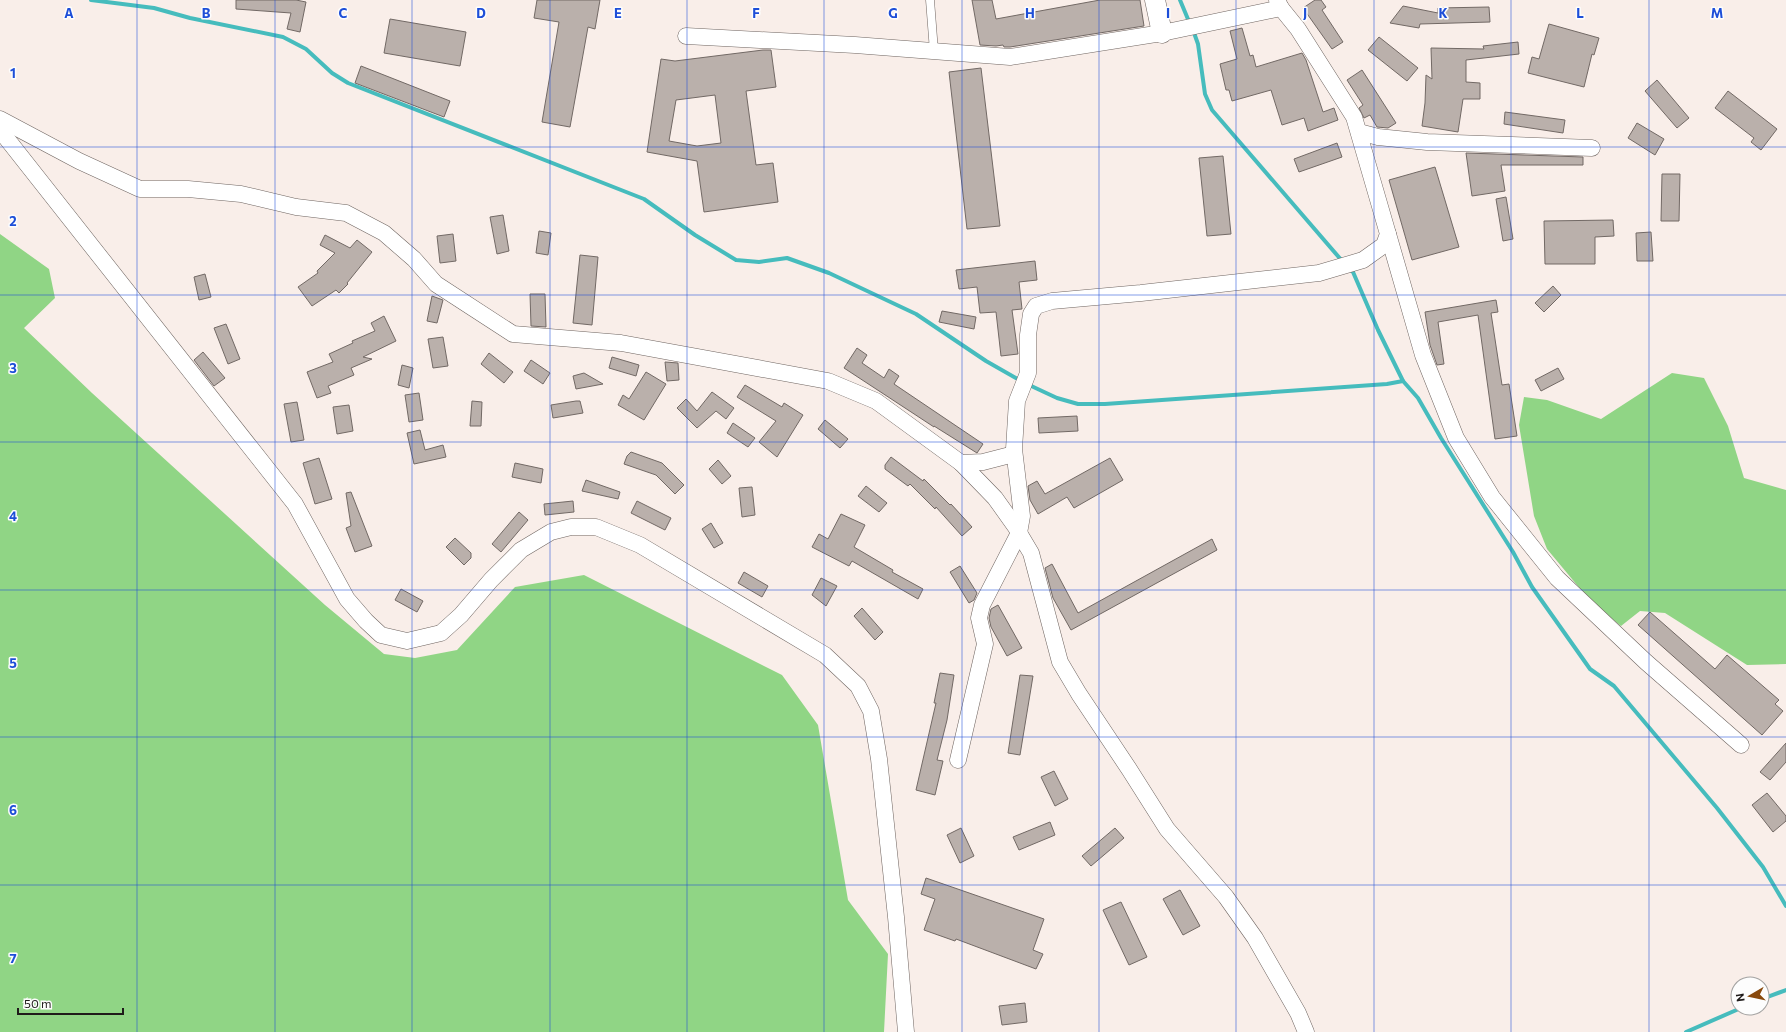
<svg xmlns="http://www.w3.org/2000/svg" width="1786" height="1032" viewBox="0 0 1786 1032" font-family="Commissioner,sans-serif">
	<rect width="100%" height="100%" fill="#f9eee9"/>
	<!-- forest -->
	<g fill="#90d585">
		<path d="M 0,234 L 49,269 L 55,298 L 24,328 L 92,393 L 325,605 L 384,654 L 415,658 L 457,650 L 515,587 L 584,575 L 782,675 L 818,725 L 848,900 L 888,954 L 884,1032 L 0,1032 Z"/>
		<path d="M 1672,373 L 1704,378 L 1728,426 L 1744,478 L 1786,490 L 1786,664 L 1747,665 L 1665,613 L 1640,611 L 1621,626 L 1592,603 L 1547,549 L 1534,516 L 1519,425 L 1524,397 L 1547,400 L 1601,419 Z"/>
	</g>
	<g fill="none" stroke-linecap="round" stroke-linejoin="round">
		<!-- stream -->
		<g stroke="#46bcbd" stroke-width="4">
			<path d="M 91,0 L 154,8 L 190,18 L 283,37 L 306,49 L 332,73 L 348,83 L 644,199 L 695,235 L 736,260 L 759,262 L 787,258 L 829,273 L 916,314 L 986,361 L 1021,381"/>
			<path d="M 1180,0 L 1190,24"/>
			<path d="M 1193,30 L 1198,44 L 1205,94 L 1212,110 L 1343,262"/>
			<path d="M 1349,268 L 1353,272 L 1378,330 L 1403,381"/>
			<path d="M 1027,384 L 1057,398 L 1078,404 L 1105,404 L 1387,384 L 1403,381 L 1418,398 L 1441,438 L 1513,552 L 1532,587 L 1590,669 L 1614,686 L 1717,808 L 1763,867 L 1786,906"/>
			<path d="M 1762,999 L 1786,990"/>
			<path d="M 1686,1032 L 1741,1008"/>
		</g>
	</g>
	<!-- building -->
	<g fill="#bab0ab" stroke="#726965" fill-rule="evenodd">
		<path d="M 236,0 L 296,0 L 306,2 L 300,32 L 287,29 L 291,13 L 236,9 Z"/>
		<path d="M 537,0 L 600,0 L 595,29 L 588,27 L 570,127 L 542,122 L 559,22 L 534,18 Z"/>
		<path d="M 972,0 L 992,0 L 996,19 L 1100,0 L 1140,0 L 1144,26 L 1010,47 L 1004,47 L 1003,45 L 996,46 L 980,45 Z"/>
		<path d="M 1315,0 L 1321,0 L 1326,7 L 1322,10 L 1343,42 L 1332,49 L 1303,8 Z"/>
		<path d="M 1403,6 L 1438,13 L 1438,8 L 1489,7 L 1490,22 L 1420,24 L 1419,28 L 1390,23 Z"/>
		<path d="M 390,19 L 466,32 L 460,66 L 384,53 Z"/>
		<path d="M 1549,24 L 1599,38 L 1594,55 L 1592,54 L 1584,87 L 1528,73 L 1532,57 L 1539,59 Z"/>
		<path d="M 1242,28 L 1250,56 L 1253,55 L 1256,67 L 1302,53 L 1306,60 L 1323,112 L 1334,108 L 1338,120 L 1308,131 L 1304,118 L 1282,125 L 1271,90 L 1232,101 L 1229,90 L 1226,90 L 1220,64 L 1237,59 L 1230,31 Z"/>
		<path d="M 1379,37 L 1418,68 L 1407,81 L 1368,50 Z"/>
		<path d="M 1518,42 L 1519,54 L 1466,60 L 1466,82 L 1480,83 L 1480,99 L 1463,99 L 1458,132 L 1422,126 L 1425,103 L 1426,75 L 1432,79 L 1431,48 L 1484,49 L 1483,46 Z"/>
		<path d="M 763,50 L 771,50 L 776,87 L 746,91 L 756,165 L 773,163 L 778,202 L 704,212 L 697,161 L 647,152 L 661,59 L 675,61 ZM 715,95 L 721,143 L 697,146 L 669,141 L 676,100 Z"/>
		<path d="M 361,66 L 450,101 L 444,117 L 355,83 Z"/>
		<path d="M 981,68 L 1000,226 L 967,229 L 949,72 Z"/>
		<path d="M 1362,70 L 1396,123 L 1388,128 L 1377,127 L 1370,115 L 1364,118 L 1359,108 L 1363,105 L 1347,80 Z"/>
		<path d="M 1657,80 L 1689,118 L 1677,128 L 1645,91 Z"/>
		<path d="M 1728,91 L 1777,129 L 1761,150 L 1751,142 L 1754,138 L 1715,108 Z"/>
		<path d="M 1505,112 L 1565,120 L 1563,133 L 1504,124 Z"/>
		<path d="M 1637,123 L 1664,139 L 1655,155 L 1628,138 Z"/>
		<path d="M 1337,143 L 1342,157 L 1299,172 L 1294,159 Z"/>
		<path d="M 1466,153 L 1583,157 L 1583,165 L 1501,165 L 1505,191 L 1472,196 Z"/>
		<path d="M 1223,156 L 1231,234 L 1207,236 L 1199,158 Z"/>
		<path d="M 1435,167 L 1459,247 L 1412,260 L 1389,180 Z"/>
		<path d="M 1662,174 L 1680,174 L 1679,221 L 1661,221 Z"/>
		<path d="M 1506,197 L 1513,239 L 1503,241 L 1496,199 Z"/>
		<path d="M 503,215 L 509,251 L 497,254 L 490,217 Z"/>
		<path d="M 1613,220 L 1614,236 L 1595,237 L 1595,264 L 1545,264 L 1544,221 Z"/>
		<path d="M 539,231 L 551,233 L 548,255 L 536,253 Z"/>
		<path d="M 1651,232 L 1653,261 L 1637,261 L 1636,233 Z"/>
		<path d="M 453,234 L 456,261 L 440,263 L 437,236 Z"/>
		<path d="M 325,235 L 350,248 L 357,240 L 372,252 L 347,283 L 348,284 L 339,293 L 336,290 L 312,306 L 298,287 L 318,273 L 317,271 L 335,253 L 320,245 Z"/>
		<path d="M 580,255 L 598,257 L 592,325 L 573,323 Z"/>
		<path d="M 1035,261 L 1037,280 L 1019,282 L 1022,309 L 1012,310 L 1018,354 L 1001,356 L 996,312 L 980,313 L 977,287 L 959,289 L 956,270 Z"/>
		<path d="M 205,274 L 211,297 L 199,300 L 194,277 Z"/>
		<path d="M 1553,286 L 1561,295 L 1544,312 L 1535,303 Z"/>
		<path d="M 530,294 L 545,294 L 546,327 L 531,326 Z"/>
		<path d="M 432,296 L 443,300 L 437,323 L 427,321 Z"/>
		<path d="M 1496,300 L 1498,312 L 1491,313 L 1502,385 L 1509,384 L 1517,436 L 1495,439 L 1478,315 L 1438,322 L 1444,364 L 1437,365 L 1430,345 L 1425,312 Z"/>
		<path d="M 942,311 L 976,317 L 974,329 L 939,322 Z"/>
		<path d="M 384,316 L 396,341 L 363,357 L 372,359 L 351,368 L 354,375 L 328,386 L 331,393 L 317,398 L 307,372 L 333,362 L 329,354 L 353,343 L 352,341 L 375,331 L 371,323 Z"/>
		<path d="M 226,324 L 240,359 L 228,364 L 214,328 Z"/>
		<path d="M 443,337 L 448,366 L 433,368 L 428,339 Z"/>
		<path d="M 857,348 L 867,355 L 862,363 L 884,378 L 889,369 L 899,376 L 894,384 L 983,444 L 977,453 L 934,426 L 934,427 L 844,368 Z"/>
		<path d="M 203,352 L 225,378 L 214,386 L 194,360 Z"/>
		<path d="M 489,353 L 513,372 L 504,383 L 481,364 Z"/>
		<path d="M 612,357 L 639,365 L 636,376 L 609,368 Z"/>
		<path d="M 531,360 L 550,373 L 543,384 L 524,371 Z"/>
		<path d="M 665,362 L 678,363 L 679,380 L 667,381 Z"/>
		<path d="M 402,365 L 413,368 L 409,388 L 398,385 Z"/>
		<path d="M 1558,368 L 1564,379 L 1541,391 L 1535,380 Z"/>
		<path d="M 646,372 L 666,384 L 644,420 L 618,405 L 623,395 L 629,399 Z"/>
		<path d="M 584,373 L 603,384 L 576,389 L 573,376 Z"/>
		<path d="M 745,385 L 782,407 L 784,403 L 803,415 L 777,457 L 759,442 L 776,421 L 737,397 Z"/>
		<path d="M 712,392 L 734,408 L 726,419 L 716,411 L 697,428 L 677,408 L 686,399 L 697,411 Z"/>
		<path d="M 419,393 L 423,420 L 409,422 L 405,395 Z"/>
		<path d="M 472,401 L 482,402 L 481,426 L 470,426 Z"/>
		<path d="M 576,401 L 580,401 L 583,413 L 553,418 L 551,405 Z"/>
		<path d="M 297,402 L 304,440 L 291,442 L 284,404 Z"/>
		<path d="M 349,405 L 353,431 L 337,434 L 333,407 Z"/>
		<path d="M 1077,416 L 1078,431 L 1039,433 L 1038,418 Z"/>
		<path d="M 825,420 L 848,439 L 840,448 L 818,429 Z"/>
		<path d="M 733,423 L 755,438 L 748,447 L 727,433 Z"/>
		<path d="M 420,430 L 425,450 L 443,445 L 446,457 L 414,464 L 407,433 Z"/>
		<path d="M 631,452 L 662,463 L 684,485 L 675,494 L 656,475 L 624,464 L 627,456 Z"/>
		<path d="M 891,457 L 923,481 L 924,479 L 950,505 L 951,504 L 972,527 L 962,536 L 936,507 L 935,509 L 910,484 L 908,486 L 885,469 L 885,465 Z"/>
		<path d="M 319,458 L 332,499 L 315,504 L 303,463 Z"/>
		<path d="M 1110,458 L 1123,480 L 1074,508 L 1067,497 L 1038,514 L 1030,500 L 1028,486 L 1037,481 L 1045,494 Z"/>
		<path d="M 718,460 L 731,476 L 722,484 L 709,469 Z"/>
		<path d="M 515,463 L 543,469 L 541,483 L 512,477 Z"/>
		<path d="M 586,480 L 620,492 L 618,499 L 582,491 Z"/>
		<path d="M 866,486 L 887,503 L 879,512 L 858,496 Z"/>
		<path d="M 752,487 L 755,515 L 742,517 L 739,488 Z"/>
		<path d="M 351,492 L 372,546 L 355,552 L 346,528 L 351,526 L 346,493 Z"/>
		<path d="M 573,501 L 574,512 L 545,515 L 544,504 Z"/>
		<path d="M 637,501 L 671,518 L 665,530 L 631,513 Z"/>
		<path d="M 519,512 L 528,520 L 501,552 L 492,544 Z"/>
		<path d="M 841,514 L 865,525 L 854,547 L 893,570 L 892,572 L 923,589 L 918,599 L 852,561 L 849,566 L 812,547 L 819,534 L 828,539 Z"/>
		<path d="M 711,523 L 723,543 L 714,548 L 702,529 Z"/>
		<path d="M 455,538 L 471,553 L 471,558 L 464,565 L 446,547 Z"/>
		<path d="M 1212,539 L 1217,550 L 1071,630 L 1053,598 L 1045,568 L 1052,564 L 1078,613 Z"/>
		<path d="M 960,566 L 977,593 L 974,600 L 969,603 L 950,572 Z"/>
		<path d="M 744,572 L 768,586 L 762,597 L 738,583 Z"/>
		<path d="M 821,578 L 837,586 L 826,606 L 812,595 Z"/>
		<path d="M 401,589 L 423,601 L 417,612 L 395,600 Z"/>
		<path d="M 998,605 L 1022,648 L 1007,656 L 991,627 L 989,618 L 991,609 Z"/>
		<path d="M 862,608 L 883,632 L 875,640 L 854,616 Z"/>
		<path d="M 1650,612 L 1715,669 L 1727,655 L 1779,700 L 1775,704 L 1783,711 L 1762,735 L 1638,625 Z"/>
		<path d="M 940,673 L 954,675 L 947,720 L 937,760 L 943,761 L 935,795 L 916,790 L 936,703 L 934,703 Z"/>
		<path d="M 1020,675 L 1033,676 L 1020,755 L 1008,753 Z"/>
		<path d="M 1786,743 L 1786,762 L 1770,780 L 1760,772 Z"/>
		<path d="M 1054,771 L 1068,799 L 1055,806 L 1041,777 Z"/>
		<path d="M 1767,793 L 1786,816 L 1786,821 L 1773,832 L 1752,805 Z"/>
		<path d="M 1050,822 L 1055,835 L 1019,850 L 1013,837 Z"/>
		<path d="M 961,828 L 974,856 L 960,863 L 947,835 Z"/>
		<path d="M 1115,828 L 1124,838 L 1091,866 L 1082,856 Z"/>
		<path d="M 926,878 L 1044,919 L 1033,950 L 1043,954 L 1036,969 L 956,939 L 955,941 L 924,930 L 935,899 L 921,894 Z"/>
		<path d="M 1180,890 L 1200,926 L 1183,935 L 1163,899 Z"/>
		<path d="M 1121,902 L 1147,957 L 1129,965 L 1103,910 Z"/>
		<path d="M 1025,1003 L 1027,1022 L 1002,1025 L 999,1006 Z"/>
	</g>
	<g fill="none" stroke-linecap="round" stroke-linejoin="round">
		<!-- service casing -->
		<g stroke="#6f6561" stroke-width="9">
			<path id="service" d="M 930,0 L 934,51"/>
		</g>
		<!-- minor casing -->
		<g stroke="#6f6561" stroke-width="17">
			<g id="minor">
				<path d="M 686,36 L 855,45 L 1010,57 L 1162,33 L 1281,8 L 1277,0"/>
				<path d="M 0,119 L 79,161 L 140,189 L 188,189 L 241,194 L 296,207 L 346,213 L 384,233 L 414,259 L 436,284 L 513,334 L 621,343 L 828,381 L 876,401 L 961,463 L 995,498 L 1015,526 L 1031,553 L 1060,662 L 1079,694 L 1129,769 L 1167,829 L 1226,897 L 1255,938 L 1298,1013 L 1306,1032"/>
				<path d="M 0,130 L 295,504 L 347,599 L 366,621 L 381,635 L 407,641 L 441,633 L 461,615 L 491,580 L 521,550 L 551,532 L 571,527 L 596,527 L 640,545 L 825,655 L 858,686 L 871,711 L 879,759 L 896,917 L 906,1032"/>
				<path d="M 1359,132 L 1378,137 L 1427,142 L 1592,148"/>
				<path d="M 1388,234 L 1423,355 L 1456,438 L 1492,497 L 1557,578 L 1646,662 L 1741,745"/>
				<path d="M 961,463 L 983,462 L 1014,454"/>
				<path d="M 958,760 L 985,644 L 979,618 L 982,605 L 1019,533 L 1022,516 L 1014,449 L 1017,401 L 1028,373 L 1028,335 L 1031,314 L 1036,306 L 1052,301 L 1141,293 L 1319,273 L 1363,260 L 1384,245 L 1388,234 L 1354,117 L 1298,29 L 1281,8"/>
			</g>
		</g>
		<!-- tertiary casing -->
		<g stroke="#6f6561" stroke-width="21">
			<path id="tertiary" d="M 1155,0 L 1162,33"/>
		</g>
		<!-- service -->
		<use href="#service" stroke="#fff" stroke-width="8"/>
		<!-- minor -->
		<use href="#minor" stroke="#fff" stroke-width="16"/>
		<!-- tertiary -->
		<use href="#tertiary" stroke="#fff" stroke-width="20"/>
	</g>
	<!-- grid -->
	<path fill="none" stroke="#1d4ed8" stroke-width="1" stroke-opacity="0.55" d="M 137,0 L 137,1032M 275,0 L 275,1032M 412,0 L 412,1032M 550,0 L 550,1032M 687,0 L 687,1032M 824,0 L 824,1032M 962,0 L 962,1032M 1099,0 L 1099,1032M 1236,0 L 1236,1032M 1374,0 L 1374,1032M 1511,0 L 1511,1032M 1649,0 L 1649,1032M 0,147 L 1786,147M 0,295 L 1786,295M 0,442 L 1786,442M 0,590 L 1786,590M 0,737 L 1786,737M 0,885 L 1786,885"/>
	<g font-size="13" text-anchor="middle" font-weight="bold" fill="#1d4ed8" stroke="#fdfdfd" stroke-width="3" stroke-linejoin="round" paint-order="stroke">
		<text x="69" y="18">A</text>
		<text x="206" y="18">B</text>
		<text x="343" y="18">C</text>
		<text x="481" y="18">D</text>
		<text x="618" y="18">E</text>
		<text x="756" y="18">F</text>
		<text x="893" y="18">G</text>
		<text x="1030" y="18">H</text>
		<text x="1168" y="18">I</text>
		<text x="1305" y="18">J</text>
		<text x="1443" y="18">K</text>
		<text x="1580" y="18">L</text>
		<text x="1717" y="18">M</text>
		<text x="13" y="78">1</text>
		<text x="13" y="226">2</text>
		<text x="13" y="373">3</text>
		<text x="13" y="521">4</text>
		<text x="13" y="668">5</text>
		<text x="13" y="815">6</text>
		<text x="13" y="963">7</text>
	</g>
	<!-- north arrow -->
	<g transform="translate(1750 996) rotate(261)"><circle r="19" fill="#fdfdfd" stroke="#a4a3a2"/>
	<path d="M0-3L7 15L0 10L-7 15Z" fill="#88490c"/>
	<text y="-6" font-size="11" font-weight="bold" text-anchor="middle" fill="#1f1b1a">N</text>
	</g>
	<!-- scale -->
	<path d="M18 1008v6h105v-6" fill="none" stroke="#1f1b1a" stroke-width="2"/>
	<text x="24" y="1008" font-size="12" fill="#1f1b1a" stroke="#fdfdfd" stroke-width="3" paint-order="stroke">50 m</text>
</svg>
